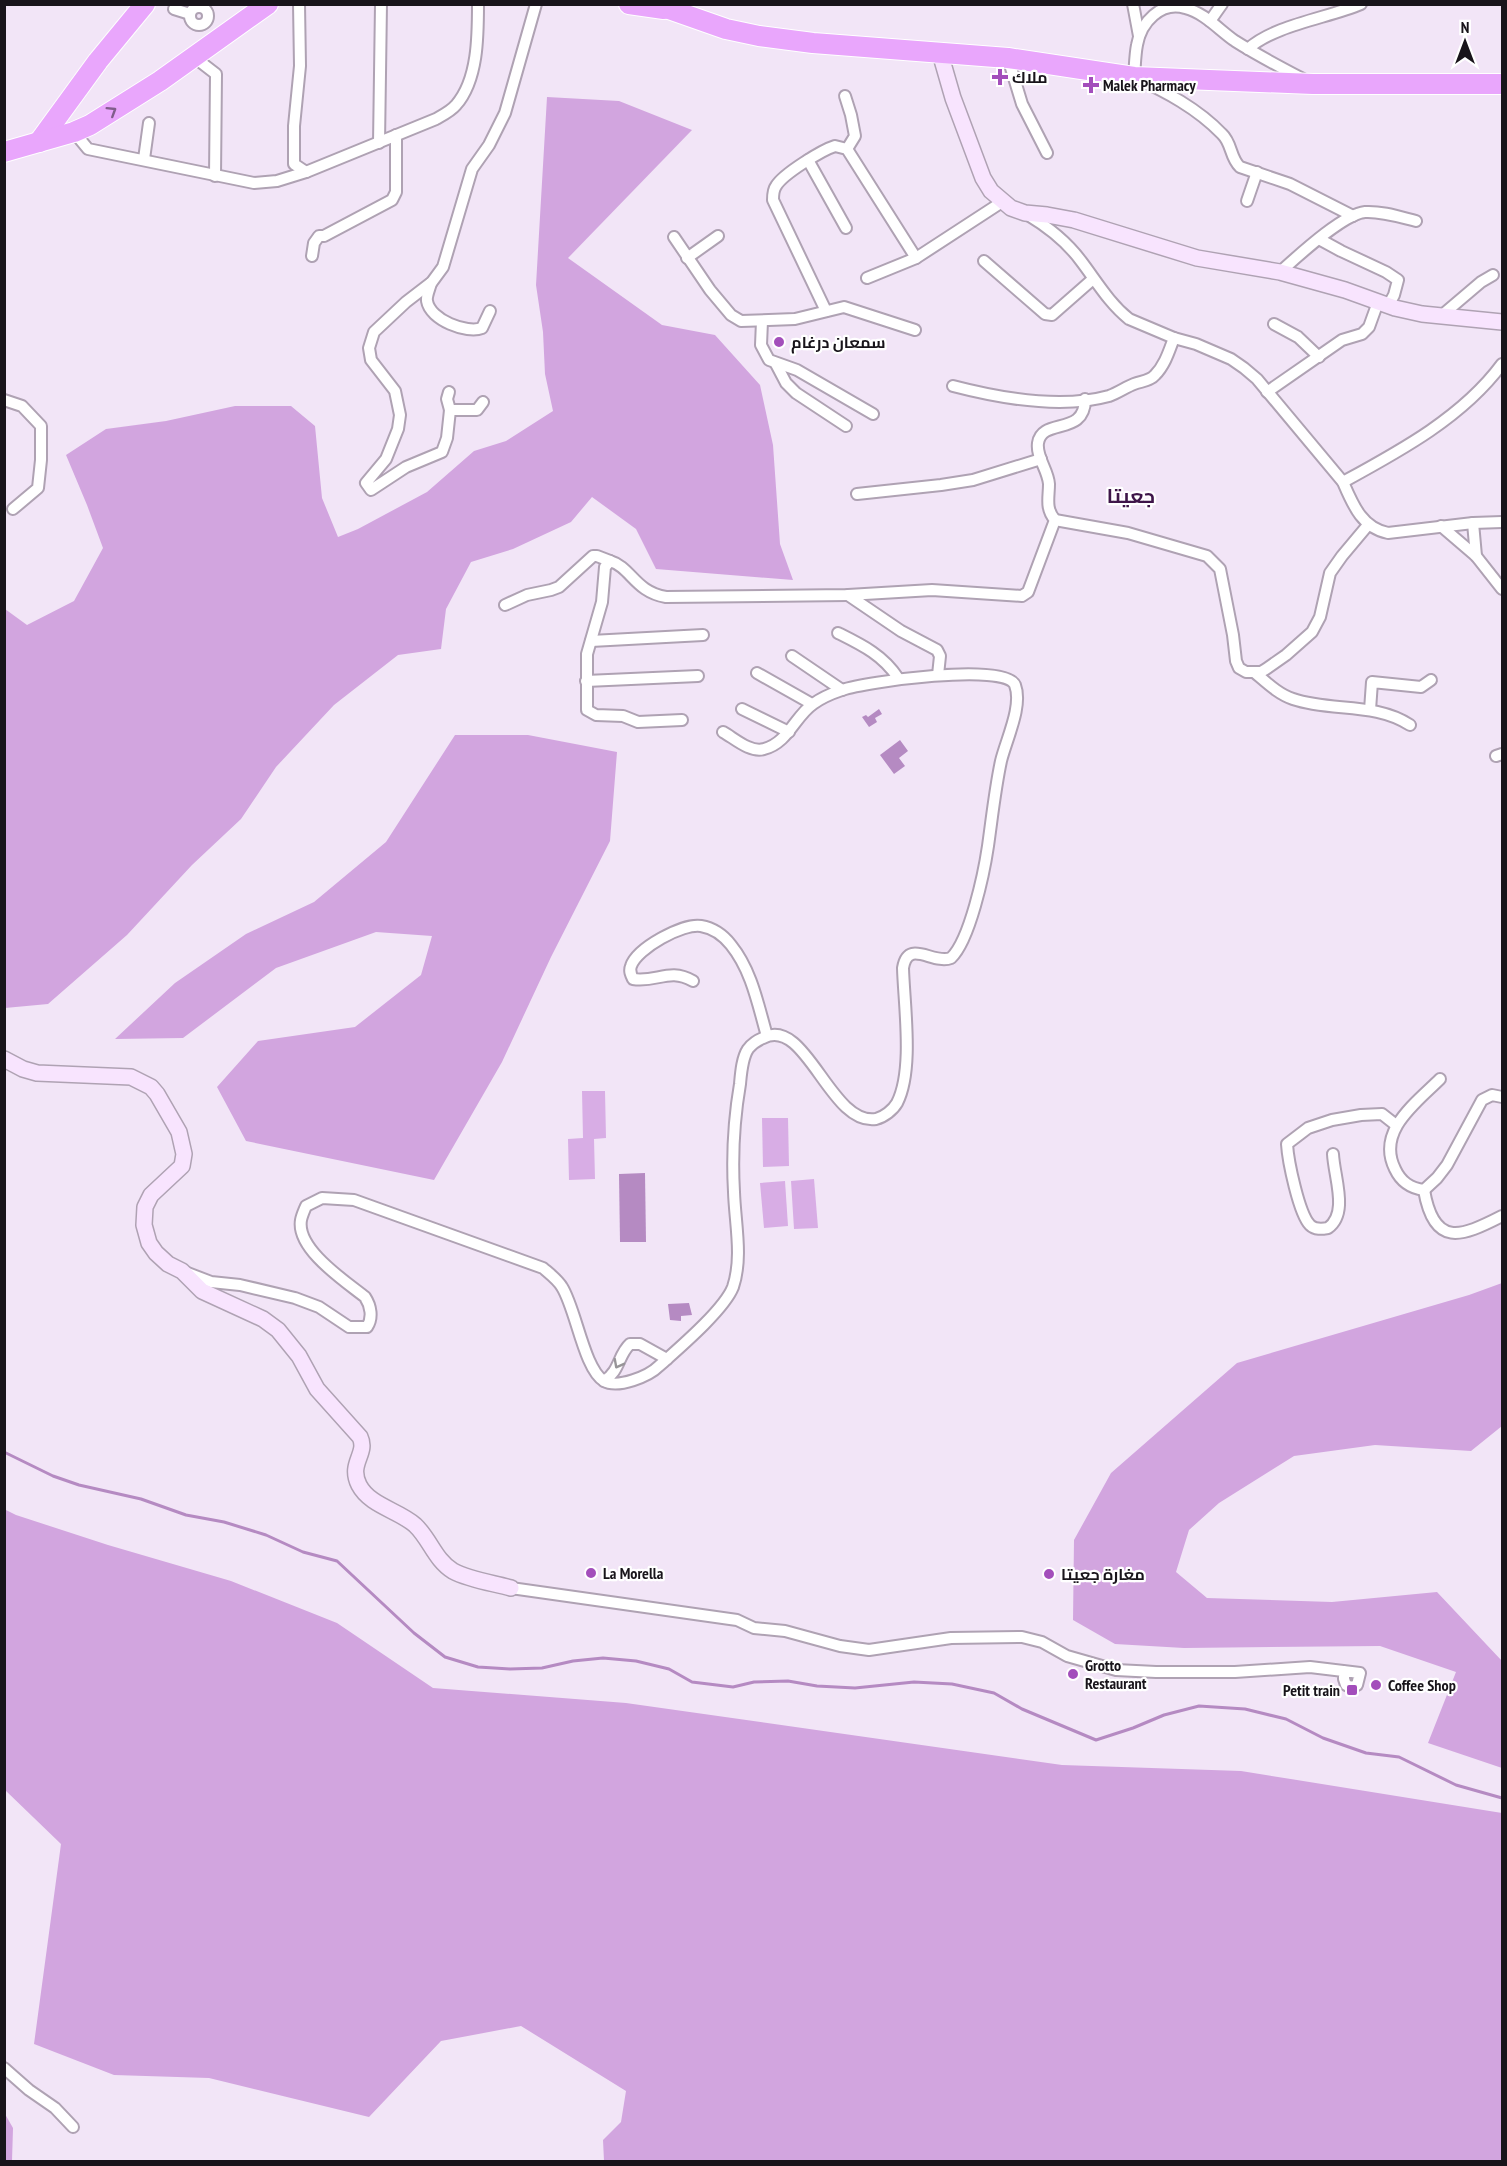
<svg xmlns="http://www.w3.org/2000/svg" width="1507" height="2166" viewBox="0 0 1507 2166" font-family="'PT Sans Narrow',Cairo,sans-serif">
	<rect width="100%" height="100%" fill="#f2e5f7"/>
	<!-- green -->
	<g fill="#d8ade5">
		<path d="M 582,1091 L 605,1091 L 606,1138 L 594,1139 L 595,1179 L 569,1180 L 568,1139 L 583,1138 Z"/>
		<path d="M 762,1118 L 788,1118 L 789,1166 L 763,1167 Z"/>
		<path d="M 814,1179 L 818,1228 L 794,1229 L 791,1181 Z"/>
		<path d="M 785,1181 L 788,1226 L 764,1228 L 760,1183 Z"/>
	</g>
	<!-- forest -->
	<g fill="#d2a5df">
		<path d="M 547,97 L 619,101 L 692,130 L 568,258 L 662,325 L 715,335 L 760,385 L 773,445 L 780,544 L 793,580 L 656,569 L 636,529 L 592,497 L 571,522 L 513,549 L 471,562 L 446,609 L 441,649 L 398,655 L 334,705 L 276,767 L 241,819 L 192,865 L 127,935 L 48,1004 L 5,1008 L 5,609 L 27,625 L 74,601 L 103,548 L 87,505 L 66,455 L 106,429 L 166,421 L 235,406 L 291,406 L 315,426 L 322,498 L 338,537 L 358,529 L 427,492 L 474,451 L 506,441 L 553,411 L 545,374 L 543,332 L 536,285 Z"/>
		<path d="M 455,735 L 528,735 L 617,752 L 610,841 L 551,957 L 502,1062 L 434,1180 L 246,1141 L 217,1087 L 258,1041 L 355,1027 L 421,975 L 432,936 L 376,932 L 276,968 L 183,1038 L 115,1039 L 175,983 L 246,934 L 314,902 L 386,842 Z"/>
		<path d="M 1502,1283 L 1502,1426 L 1471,1451 L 1375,1445 L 1294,1456 L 1219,1503 L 1189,1530 L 1176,1572 L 1207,1598 L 1332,1602 L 1437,1592 L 1502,1661 L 1502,1768 L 1428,1743 L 1456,1672 L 1380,1646 L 1184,1648 L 1115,1644 L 1073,1620 L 1074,1540 L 1111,1473 L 1237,1363 L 1469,1295 Z"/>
		<path d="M 4,1509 L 16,1515 L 108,1545 L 231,1581 L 337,1623 L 433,1688 L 626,1703 L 1062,1765 L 1241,1771 L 1502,1813 L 1502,2161 L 604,2161 L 603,2140 L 621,2122 L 626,2091 L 521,2026 L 441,2041 L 369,2117 L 209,2078 L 114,2075 L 34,2044 L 61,1844 L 5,1790 Z"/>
		<path d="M 5,2114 L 13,2128 L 12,2161 L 5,2161 Z"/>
	</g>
	<!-- water -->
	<g fill="#b58ac2">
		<path d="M 879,709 L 882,714 L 875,718 L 877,722 L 869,727 L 862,717 L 866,715 L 868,717 Z"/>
		<path d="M 900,740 L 908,751 L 899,758 L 905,766 L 894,774 L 880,755 Z"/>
		<path d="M 645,1173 L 646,1242 L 620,1242 L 619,1174 Z"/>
		<path d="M 689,1303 L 692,1315 L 681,1316 L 681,1321 L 670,1320 L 668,1304 Z"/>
	</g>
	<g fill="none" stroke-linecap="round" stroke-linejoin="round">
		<!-- stream -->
		<path stroke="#b58ac2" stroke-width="3" d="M 4,1452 L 53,1476 L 79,1485 L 141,1499 L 186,1515 L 224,1522 L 266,1535 L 303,1552 L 337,1561 L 414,1633 L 445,1657 L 478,1667 L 510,1669 L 542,1668 L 573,1661 L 603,1658 L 636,1661 L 669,1669 L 692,1682 L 733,1687 L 754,1682 L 788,1681 L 817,1686 L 855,1688 L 914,1682 L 952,1684 L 994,1693 L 1022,1709 L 1096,1740 L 1133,1728 L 1164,1715 L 1199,1706 L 1245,1709 L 1286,1719 L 1323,1738 L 1366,1753 L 1399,1757 L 1456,1785 L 1502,1798"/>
		<!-- street casing -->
		<g stroke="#afa2b3" stroke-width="14">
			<g id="street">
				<path d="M 299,4 L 300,66 L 294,126 L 294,164 L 306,172"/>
				<path d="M 1133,4 L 1139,36"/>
				<circle cx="199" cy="16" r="9"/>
				<path d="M 174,9 L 190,14"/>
				<path d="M 1210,21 L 1222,4"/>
				<path d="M 1248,49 C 1274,25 1328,18 1361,4"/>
				<path d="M 194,57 L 216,74 L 215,176"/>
				<path d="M 1008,58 L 1022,104 L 1047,153"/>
				<path d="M 1303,79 C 1280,67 1257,55 1235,41 C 1219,30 1205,13 1185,8 C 1161,1 1141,22 1137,45 C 1135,55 1135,66 1134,77 C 1166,92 1197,108 1222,134 C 1232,143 1230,158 1240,167 L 1290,184 L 1353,216"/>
				<path d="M 845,96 L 851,115 L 855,136 L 847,149"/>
				<path d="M 74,132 L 88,149 L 254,183 L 277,181 L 306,172 L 436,119 C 443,115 451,111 456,105 C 478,80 478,36 478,4"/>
				<path d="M 379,143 L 381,4"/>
				<path d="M 144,159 L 149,123"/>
				<path d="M 808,160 L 846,228"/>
				<path d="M 1247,201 L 1257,172"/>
				<path d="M 1028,215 C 1048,227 1067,242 1081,261 C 1097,282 1109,303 1129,319 L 1174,338 L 1196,344 L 1231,359 L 1244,368 L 1257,379 L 1343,482 C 1353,505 1362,528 1388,533 L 1473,523 L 1502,522"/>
				<path d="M 674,237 L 710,290 L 731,315 L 741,321 L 795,319 L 844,307 L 915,330"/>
				<path d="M 1319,239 L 1341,251 L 1386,272 L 1398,280 L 1394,295 L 1388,306"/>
				<path d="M 312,256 L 314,243 L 319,236 L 324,236 L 392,200 L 396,192 L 396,135"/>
				<path d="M 687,258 L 718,236"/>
				<path d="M 984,261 L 1045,314 L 1052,315 L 1093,279"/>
				<path d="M 1280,272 C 1298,256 1343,214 1365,212 C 1382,211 1400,217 1416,221"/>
				<path d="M 867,278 L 916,258 L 1002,202"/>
				<path d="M 431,283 C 430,288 426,296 427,301 C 430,320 467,334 482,328 L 490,311"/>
				<path d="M 826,311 L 773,200 C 773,195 773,190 776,186 C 783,174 822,150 835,146 L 847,149 L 916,258"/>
				<path d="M 1441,316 L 1481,282 L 1493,275"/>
				<path d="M 762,321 L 761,345 L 769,360 L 797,370 L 873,414"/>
				<path d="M 1274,324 L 1298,337 L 1319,357"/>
				<path d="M 776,364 L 786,383 L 796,393 L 846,426"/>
				<path d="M 953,386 C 999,398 1062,409 1109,396 C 1118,393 1126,387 1134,384 C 1142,381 1150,381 1155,375 C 1165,365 1169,351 1174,338"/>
				<path d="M 449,392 L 447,399 L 450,410"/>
				<path d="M 1267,392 L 1342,340 L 1362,334 L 1369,327 L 1378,302"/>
				<path d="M 4,400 L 22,406 L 41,426 L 41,460 L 38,488 L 13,509"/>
				<path d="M 483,402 L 477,410 L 450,410 L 447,438 L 442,452 L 406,467 L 371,490 L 366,483 L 386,459 L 398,429 L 400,415 L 395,391 L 371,360 L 369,348 L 374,332 L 406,302 L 432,282 L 443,267 L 472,169 L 489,145 L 505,113 L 536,4"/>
				<path d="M 1343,482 C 1400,451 1463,417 1502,364"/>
				<path d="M 857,494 L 941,485 L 973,480 L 1041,459"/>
				<path d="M 1055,520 L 1128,533 L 1207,556 L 1220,569 L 1233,635 L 1236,661 L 1239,668 L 1246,672 L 1261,672 L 1266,669 L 1286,655 L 1312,632 L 1320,617 L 1330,573 L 1342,556 L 1368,525"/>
				<path d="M 1473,523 L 1476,556"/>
				<path d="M 1441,526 L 1476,556 L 1502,589"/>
				<path d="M 848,595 L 901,631 L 937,650 L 940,656 L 938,675"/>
				<path d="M 505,605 L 527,595 L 551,590 L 559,587 L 593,556 L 597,556 L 610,561"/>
				<path d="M 838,633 C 862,645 883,655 898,678"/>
				<path d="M 591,641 L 703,635"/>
				<path d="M 792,656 L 842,690"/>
				<path d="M 1254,672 C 1266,682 1278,694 1293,699 C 1331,712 1375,702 1410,725"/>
				<path d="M 757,673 L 812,704"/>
				<path d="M 586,681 L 698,676"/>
				<path d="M 742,709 L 789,732"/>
				<path d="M 1370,710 L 1372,682 L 1421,687 L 1431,680"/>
				<path d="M 682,720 L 638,722 L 623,716 L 596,715 L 587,710 L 587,654 L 602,602 L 605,567 L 610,561 C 631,567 635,592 666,597 L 848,595 L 932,590 L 1022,596 L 1028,592 L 1055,520 C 1045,508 1049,498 1049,484 C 1048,470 1036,457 1038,443 C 1042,417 1085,437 1085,399"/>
				<path d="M 1496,756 L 1502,754"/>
				<path d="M 693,981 C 669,967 657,983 633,979 C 631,975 629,971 631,966 C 637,948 683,923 701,926 C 713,928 724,936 731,945 C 752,971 758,1005 767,1036"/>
				<path d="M 1440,1079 C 1416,1103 1376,1131 1395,1169 C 1401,1182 1410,1188 1424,1190 L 1437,1178 L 1447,1165 L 1482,1100 L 1492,1095 L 1502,1097"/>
				<path d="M 1333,1154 C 1334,1177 1349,1213 1328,1228 C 1322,1229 1315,1230 1310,1225 C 1299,1214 1288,1161 1287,1144 L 1308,1128 L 1332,1120 L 1361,1115 L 1382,1114 L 1396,1125"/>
				<path d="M 1424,1190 C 1434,1248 1461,1237 1502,1216"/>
				<path d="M 185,1272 L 211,1282 L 240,1285 L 295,1298 L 319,1307 L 349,1327 L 367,1327 C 373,1318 371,1306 365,1297 C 345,1281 296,1249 301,1220 C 302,1215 304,1211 306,1206 L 322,1198 L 354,1200 L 543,1268 C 550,1274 558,1280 562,1287 C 576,1309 584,1369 604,1381 C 618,1389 649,1376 659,1366 C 678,1349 724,1310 733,1287 C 743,1257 735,1223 734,1192 C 732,1157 734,1119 740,1084 C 741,1073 742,1058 748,1049 C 752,1044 758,1040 763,1038 C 806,1015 830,1126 876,1119 C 884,1117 893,1110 897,1103 C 914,1070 904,1005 903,968 C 908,938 933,965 951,958 C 970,940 984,873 988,846 C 992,818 995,789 1001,761 C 1006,740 1023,706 1015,685 C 1006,662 865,682 842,690 C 833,693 821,698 813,704 C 795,716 788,743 764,749 C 750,753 734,738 723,732"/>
				<path d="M 604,1381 C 620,1371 618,1355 630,1344 L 640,1344 L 667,1359"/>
				<path d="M 511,1588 L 737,1620 L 754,1628 L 785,1631 L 840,1646 L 869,1650 L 951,1638 L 1022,1637 L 1042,1642 L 1067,1656 L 1116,1670 L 1156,1672 L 1235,1672 L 1310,1667 L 1360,1673 L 1357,1685 L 1352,1687 L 1346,1685 L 1344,1679 L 1344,1671"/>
				<path d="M 4,2068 L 29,2090 L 55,2108 L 73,2127"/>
			</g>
		</g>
		<!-- secondary casing -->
		<g stroke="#afa2b3" stroke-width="18">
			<g id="secondary">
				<path d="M 940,53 L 953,98 L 983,178 L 991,191 L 1011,208 L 1025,213 L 1047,215 L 1074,220 L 1197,258 L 1280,272 L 1345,290 L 1395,308 L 1422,314 L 1502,322"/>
				<path d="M 4,1059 L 23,1069 L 37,1073 L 131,1077 L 151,1087 L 157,1094 L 179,1132 L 184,1154 L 182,1166 L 151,1195 L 145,1207 L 144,1225 L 149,1243 L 156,1253 L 168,1264 L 182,1271 L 202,1291 L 263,1319 L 278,1330 L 299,1356 L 317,1389 L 360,1437 C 368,1454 348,1463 359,1485 C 370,1506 398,1510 415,1525 C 430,1539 435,1560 453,1571 C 470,1580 493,1583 511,1588"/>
			</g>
		</g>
		<!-- highway casing -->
		<g stroke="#fff" stroke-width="22">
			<g id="highway">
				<path d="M 629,4 L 664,9"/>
				<path d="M 655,4 L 726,29 L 759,36 L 813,43 L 1008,58 L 1134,77 L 1313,84 L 1502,84"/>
				<path d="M 39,142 L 98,61 L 145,4"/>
				<path d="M 4,152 L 74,132 L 90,125 L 160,81 L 268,4"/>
			</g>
		</g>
		<!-- street -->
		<use href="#street" stroke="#fff" stroke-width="10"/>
		<!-- secondary -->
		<use href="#secondary" stroke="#f8e4fe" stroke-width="15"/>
		<!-- highway -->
		<use href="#highway" stroke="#e9a6fc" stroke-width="20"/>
	</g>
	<!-- one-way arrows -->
	<defs><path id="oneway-chevron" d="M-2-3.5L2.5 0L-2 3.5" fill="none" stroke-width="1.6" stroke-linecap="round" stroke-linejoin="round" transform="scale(1.5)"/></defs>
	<use stroke="#805d8b" href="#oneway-chevron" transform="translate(112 111) rotate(-32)"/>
	<use stroke="#979598" href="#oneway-chevron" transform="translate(618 1364) rotate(118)"/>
	<!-- markers -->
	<g fill="#a34ebb" stroke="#fff" stroke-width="2">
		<path d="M997 68h6v6h6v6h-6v6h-6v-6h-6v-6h6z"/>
		<path d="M1088 76h6v6h6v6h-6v6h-6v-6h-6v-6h6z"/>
		<circle cx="779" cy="342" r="6"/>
		<circle cx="591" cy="1573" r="6"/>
		<circle cx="1049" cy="1574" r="6"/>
		<circle cx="1073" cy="1674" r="6"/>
		<circle cx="1376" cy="1685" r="6"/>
		<rect x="1346" y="1684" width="12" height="12" rx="3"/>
	</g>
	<g text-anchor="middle" stroke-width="4.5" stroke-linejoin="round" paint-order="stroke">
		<!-- poi labels -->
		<g font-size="16" font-weight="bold" fill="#18141a" stroke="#fff" text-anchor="start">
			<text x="1012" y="83">ملاك</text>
			<text x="1103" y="91">Malek Pharmacy</text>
			<text x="791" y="348">سمعان درغام</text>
			<text x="603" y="1579">La Morella</text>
			<text x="1061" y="1580">مغارة جعيتا</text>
			<text x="1085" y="1671">Grotto<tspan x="1085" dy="18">Restaurant</tspan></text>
			<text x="1388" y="1691">Coffee Shop</text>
			<text x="1340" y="1696" text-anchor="end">Petit train</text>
		</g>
		<!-- quarter labels -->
		<g font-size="20" font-weight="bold" fill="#3e1549" stroke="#fff">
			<text x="1131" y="503">جعيتا</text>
		</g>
	</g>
	<!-- border -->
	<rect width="1507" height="2166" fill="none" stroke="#18141a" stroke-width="12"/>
	<!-- north arrow -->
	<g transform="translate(1465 42)" stroke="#ffffff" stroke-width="4.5" paint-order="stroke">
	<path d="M0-4.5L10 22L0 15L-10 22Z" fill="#18141a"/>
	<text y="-9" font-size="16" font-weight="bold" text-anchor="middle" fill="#18141a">N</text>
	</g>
</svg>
